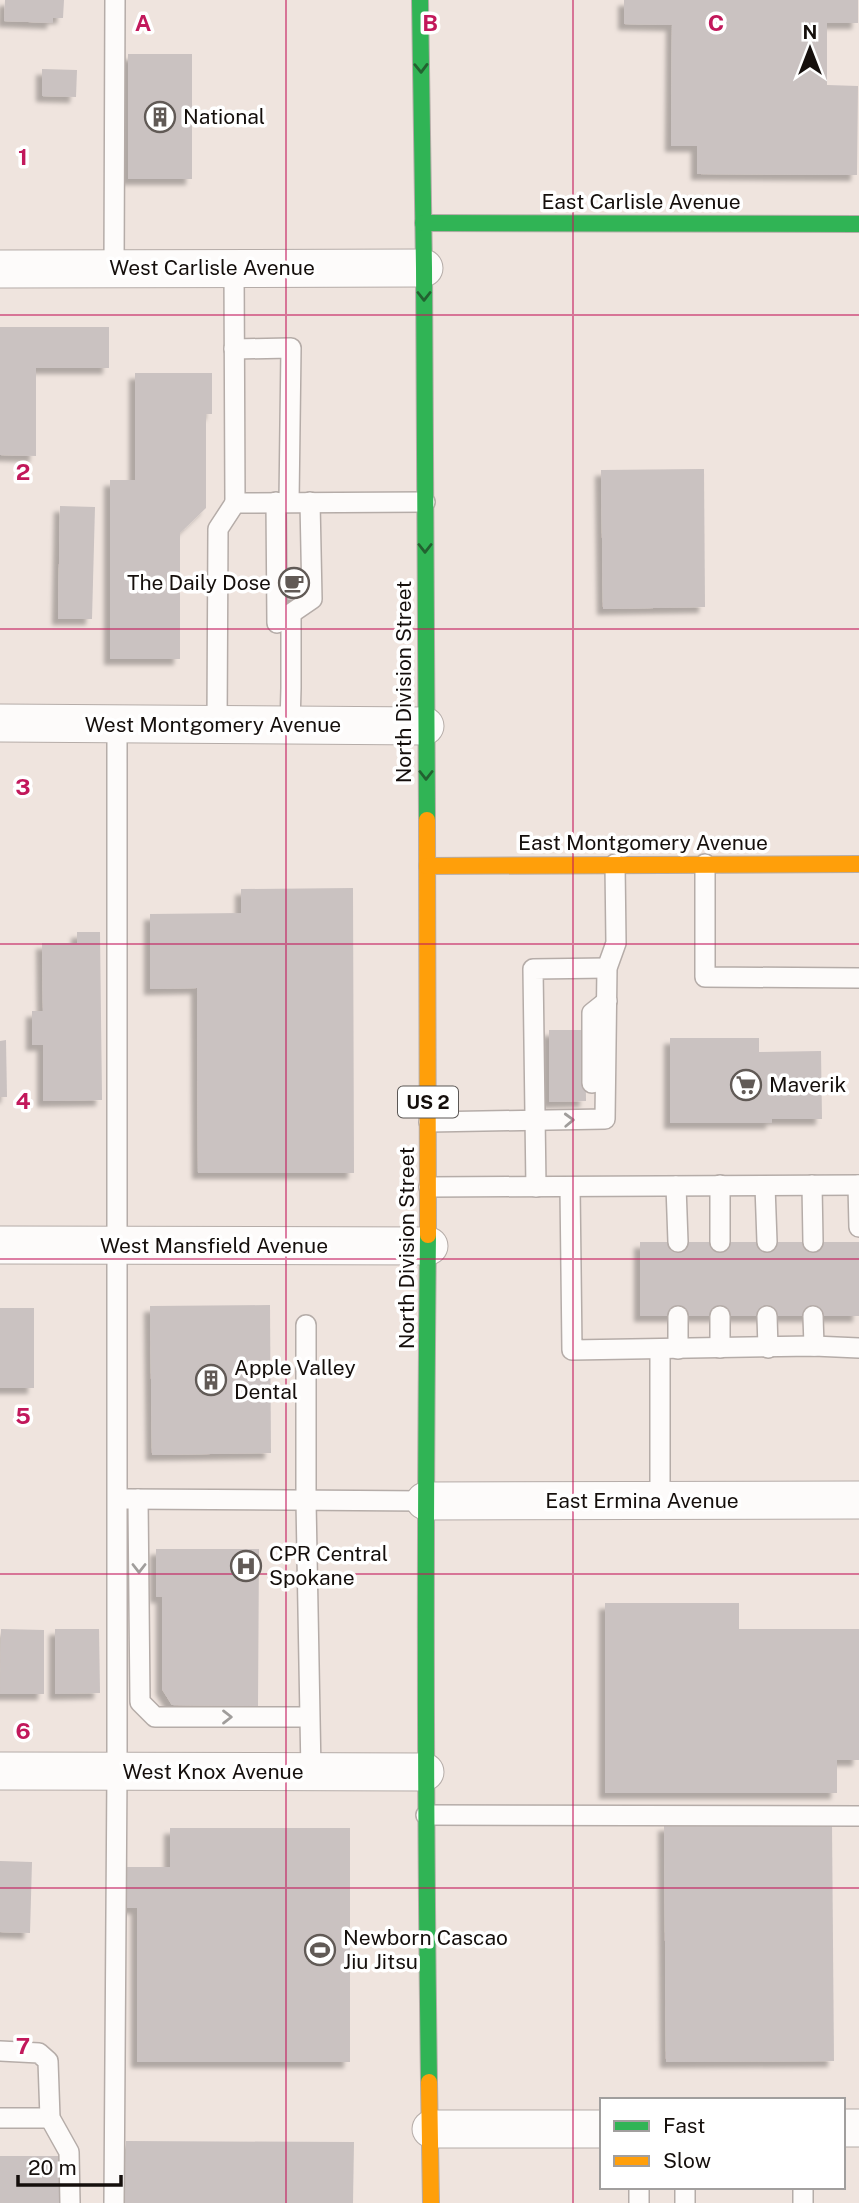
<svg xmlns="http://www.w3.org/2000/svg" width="859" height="2203" viewBox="0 0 859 2203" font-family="'Public Sans',sans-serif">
	<defs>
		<filter id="shadow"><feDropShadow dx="-6" dy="6" stdDeviation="2" flood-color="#0004"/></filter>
	</defs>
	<rect width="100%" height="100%" fill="#efe4de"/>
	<!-- building -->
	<g fill="#cac2c1" filter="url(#shadow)">
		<path d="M 5,0 L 64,0 L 63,18 L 53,18 L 53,23 L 4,21 Z"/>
		<path d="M 624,0 L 858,0 L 858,23 L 827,23 L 827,85 L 858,86 L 857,175 L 697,174 L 697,146 L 671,146 L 672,25 L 624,24 Z"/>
		<rect x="128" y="54" width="64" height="125"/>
		<path d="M 42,69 L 77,70 L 76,97 L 42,96 Z"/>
		<path d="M 0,327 L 109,327 L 109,368 L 36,368 L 36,456 L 0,455 Z"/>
		<path d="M 135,373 L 212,373 L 212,414 L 206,414 L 206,508 L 180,533 L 180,659 L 110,659 L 110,480 L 135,480 Z"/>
		<path d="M 704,469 L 705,607 L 603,609 L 601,470 Z"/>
		<path d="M 60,506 L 95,507 L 92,619 L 58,619 Z"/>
		<path d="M 285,567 L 302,567 L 304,599 L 286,600 Z"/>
		<path d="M 353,888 L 354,1173 L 198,1173 L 197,988 L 150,989 L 150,914 L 241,913 L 241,889 Z"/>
		<path d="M 77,932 L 100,932 L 102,1100 L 43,1101 L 43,1045 L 32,1045 L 32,1011 L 43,1011 L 42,943 L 77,943 Z"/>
		<path d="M 549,1030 L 585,1030 L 586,1101 L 549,1102 Z"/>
		<path d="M 670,1038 L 759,1038 L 759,1052 L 821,1051 L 822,1119 L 772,1119 L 772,1123 L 670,1123 Z"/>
		<path d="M 6,1040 L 7,1097 L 0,1097 L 0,1041 Z"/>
		<rect x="640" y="1242" width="219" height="74"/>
		<path d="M 270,1305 L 271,1453 L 152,1455 L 150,1306 Z"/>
		<rect x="0" y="1308" width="34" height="80"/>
		<path d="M 156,1549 L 259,1549 L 258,1706 L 172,1705 L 162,1689 L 162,1597 L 156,1597 Z"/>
		<path d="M 605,1603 L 739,1603 L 739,1629 L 859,1629 L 859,1760 L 837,1760 L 837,1793 L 605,1793 Z"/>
		<path d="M 1,1629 L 44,1630 L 44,1694 L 0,1694 Z"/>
		<path d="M 55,1629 L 99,1629 L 100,1693 L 55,1694 Z"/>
		<path d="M 832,1824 L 834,2061 L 666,2062 L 664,1825 Z"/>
		<path d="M 170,1828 L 350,1828 L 350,2062 L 137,2062 L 137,1908 L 123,1908 L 123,1867 L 170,1867 Z"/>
		<path d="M 0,1861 L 32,1862 L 30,1933 L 0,1932 Z"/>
		<path d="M 126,2141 L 354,2142 L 353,2203 L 125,2203 Z"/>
		<rect x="0" y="2156" width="59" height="47"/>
	</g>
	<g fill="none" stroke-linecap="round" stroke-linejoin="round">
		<!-- lane casing -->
		<g stroke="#b5aca8" stroke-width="22">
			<g id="lane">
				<path d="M 234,268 L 235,503 L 425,502"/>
				<path d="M 114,269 L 115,0"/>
				<path d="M 234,349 L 291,348 L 289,502"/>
				<path d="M 276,502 L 277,623 L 312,599 L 310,502"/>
				<path d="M 217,725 L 218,529 L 235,503"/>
				<path d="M 290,725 L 291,688 L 291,614"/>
				<path d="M 705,864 L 705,977 L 859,978"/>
				<path d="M 592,1083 L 592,1013 L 607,1001"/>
				<path d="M 429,1122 L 605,1119 L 607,968 L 616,943 L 615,864"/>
				<path d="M 720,1185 L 720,1242"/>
				<path d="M 812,1185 L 813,1242"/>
				<path d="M 858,1185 L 859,1227"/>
				<path d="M 676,1186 L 678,1242"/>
				<path d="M 765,1186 L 767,1242"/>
				<path d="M 429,1187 L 859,1185"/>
				<path d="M 536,1187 L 533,969 L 607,968"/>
				<path d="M 570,1187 L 572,1350 L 814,1346 L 859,1348"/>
				<path d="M 678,1316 L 678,1349"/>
				<path d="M 720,1316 L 720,1348"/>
				<path d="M 767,1316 L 768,1348"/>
				<path d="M 813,1316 L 814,1346"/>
				<path d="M 306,1325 L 306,1501 L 311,1772"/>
				<path d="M 660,1349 L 660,1501"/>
				<path d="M 126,1499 L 425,1501"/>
				<path d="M 138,1499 L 140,1702 L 155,1717 L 309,1717"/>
				<path d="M 426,1815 L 859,1816"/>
				<path d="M 0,2051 L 39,2053 L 48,2061 L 50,2118 L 69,2152 L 70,2203"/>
				<path d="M 0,2118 L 50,2118"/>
				<path d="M 114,2203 L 117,1771 L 117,724"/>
				<path d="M 639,2203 L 639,2187"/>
				<path d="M 685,2203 L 685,2187"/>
				<path d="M 803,2203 L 803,2187"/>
			</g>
		</g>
		<!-- street casing -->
		<g stroke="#b5aca8" stroke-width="39">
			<g id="street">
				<path d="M 0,269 L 424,268"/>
				<path d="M 0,723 L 425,726"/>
				<path d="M 0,1245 L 429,1246"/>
				<path d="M 425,1501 L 859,1500"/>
				<path d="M 0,1771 L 425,1772"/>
				<path d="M 843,2128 L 859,2128"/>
				<path d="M 431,2129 L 602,2129"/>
			</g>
		</g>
		<!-- fast casing -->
		<g stroke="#b5aca8" stroke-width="18">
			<g id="fast">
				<path d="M 420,0 L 424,268 L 427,820"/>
				<path d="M 423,223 L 859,224"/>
				<path d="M 428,1235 C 425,1518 425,1800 429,2082"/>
			</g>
		</g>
		<!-- slow casing -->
		<g stroke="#b5aca8" stroke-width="18">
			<g id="slow">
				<path d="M 427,820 L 428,1235"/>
				<path d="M 427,866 L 859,864"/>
				<path d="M 429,2082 L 431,2203"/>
			</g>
		</g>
		<!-- lane -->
		<use href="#lane" stroke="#fdfbfa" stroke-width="19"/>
		<!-- street -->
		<use href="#street" stroke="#fdfbfa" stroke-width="37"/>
		<!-- fast -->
		<use href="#fast" stroke="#30b455" stroke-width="16"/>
		<!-- slow -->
		<use href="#slow" stroke="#ff9f0a" stroke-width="16"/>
	</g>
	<!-- one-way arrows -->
	<defs><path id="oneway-chevron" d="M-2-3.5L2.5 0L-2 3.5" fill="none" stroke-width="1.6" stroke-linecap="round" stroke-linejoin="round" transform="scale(1.75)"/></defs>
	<g stroke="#226230">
		<use href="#oneway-chevron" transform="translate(421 68) rotate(89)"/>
		<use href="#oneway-chevron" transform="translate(424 296) rotate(90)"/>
		<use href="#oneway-chevron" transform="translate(425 548) rotate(90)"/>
		<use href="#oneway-chevron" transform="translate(426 775) rotate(90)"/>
	</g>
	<g stroke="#a09d9b">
		<use href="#oneway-chevron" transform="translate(569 1120) rotate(-2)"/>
		<use href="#oneway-chevron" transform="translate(139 1568) rotate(90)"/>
		<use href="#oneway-chevron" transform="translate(227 1717)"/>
	</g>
	<!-- grid -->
	<path fill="none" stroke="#c2185b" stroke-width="2" stroke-opacity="0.55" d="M 286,0 L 286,2203M 573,0 L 573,2203M 0,315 L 859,315M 0,629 L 859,629M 0,944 L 859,944M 0,1259 L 859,1259M 0,1574 L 859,1574M 0,1888 L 859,1888"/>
	<!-- icons -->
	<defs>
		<g id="building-ring" transform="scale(1.575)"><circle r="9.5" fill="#fff" stroke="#615a56" stroke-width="1.5"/><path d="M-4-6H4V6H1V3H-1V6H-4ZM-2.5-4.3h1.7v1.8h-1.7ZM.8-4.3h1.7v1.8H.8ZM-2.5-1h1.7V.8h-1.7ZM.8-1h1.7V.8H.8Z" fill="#615a56"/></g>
		<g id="cafe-ring" transform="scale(1.575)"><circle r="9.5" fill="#fff" stroke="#615a56" stroke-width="1.5"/><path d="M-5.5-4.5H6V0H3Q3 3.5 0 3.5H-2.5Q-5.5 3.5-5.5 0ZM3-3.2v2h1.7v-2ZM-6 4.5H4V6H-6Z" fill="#615a56"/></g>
		<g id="supermarket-ring" transform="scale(1.575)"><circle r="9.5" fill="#fff" stroke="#615a56" stroke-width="1.5"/><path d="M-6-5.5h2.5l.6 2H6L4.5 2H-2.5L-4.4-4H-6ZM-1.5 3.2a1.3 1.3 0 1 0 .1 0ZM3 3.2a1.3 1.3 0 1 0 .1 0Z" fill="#615a56"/></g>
		<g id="hospital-ring" transform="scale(1.575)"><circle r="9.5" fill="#fff" stroke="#615a56" stroke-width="1.5"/><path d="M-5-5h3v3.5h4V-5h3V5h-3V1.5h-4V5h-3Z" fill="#615a56"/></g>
		<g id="stadium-ring" transform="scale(1.575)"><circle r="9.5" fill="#fff" stroke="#615a56" stroke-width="1.5"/><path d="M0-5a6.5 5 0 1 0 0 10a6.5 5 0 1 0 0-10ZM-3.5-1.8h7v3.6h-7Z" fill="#615a56"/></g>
	</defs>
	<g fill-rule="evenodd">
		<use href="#building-ring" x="160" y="117"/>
		<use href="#cafe-ring" x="294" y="583"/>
		<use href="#supermarket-ring" x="746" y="1085"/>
		<use href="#building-ring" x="211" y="1380"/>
		<use href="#hospital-ring" x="246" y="1566"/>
		<use href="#stadium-ring" x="320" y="1950"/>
	</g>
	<g text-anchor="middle" stroke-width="7" stroke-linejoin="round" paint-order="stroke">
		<!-- shield labels -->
		<rect fill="#fff" stroke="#5b5755" stroke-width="2" x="398" y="1086.5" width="60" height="31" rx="5"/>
		<g font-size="19" font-weight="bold" fill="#150f0c">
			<text x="428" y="1109">US 2</text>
		</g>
		<!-- poi labels -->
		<g font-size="21" fill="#150f0c" stroke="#fff" text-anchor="start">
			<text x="183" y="124">National</text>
			<text x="271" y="590" text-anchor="end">The Daily Dose</text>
			<text x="769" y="1092">Maverik</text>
			<text x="234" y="1375">Apple Valley<tspan x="234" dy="24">Dental</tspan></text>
			<text x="269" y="1561">CPR Central<tspan x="269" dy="24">Spokane</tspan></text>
			<text x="343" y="1945">Newborn Cascao<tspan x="343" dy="24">Jiu Jitsu</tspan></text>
		</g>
		<!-- street labels -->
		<g font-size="21" fill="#150f0c" stroke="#fff">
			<text x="641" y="209">East Carlisle Avenue</text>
			<text x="212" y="275">West Carlisle Avenue</text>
			<text transform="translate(404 682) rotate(-90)" y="7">North Division Street</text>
			<text x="213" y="732">West Montgomery Avenue</text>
			<text x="643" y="850">East Montgomery Avenue</text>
			<text x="214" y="1253">West Mansfield Avenue</text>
			<text transform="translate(407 1248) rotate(-90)" y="7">North Division Street</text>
			<text x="642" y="1508">East Ermina Avenue</text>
			<text x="213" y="1779">West Knox Avenue</text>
		</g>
	</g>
	<g font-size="23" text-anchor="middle" font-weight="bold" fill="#c2185b" stroke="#fff" stroke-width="7" stroke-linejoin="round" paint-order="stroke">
		<text x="143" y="31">A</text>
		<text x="430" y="31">B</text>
		<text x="716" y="31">C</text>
		<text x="23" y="165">1</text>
		<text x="23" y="480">2</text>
		<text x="23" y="795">3</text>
		<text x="23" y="1109">4</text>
		<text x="23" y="1424">5</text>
		<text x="23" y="1739">6</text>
		<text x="23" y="2054">7</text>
	</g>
	<!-- legend -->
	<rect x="600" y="2098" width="245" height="91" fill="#ffffff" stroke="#a19f9e" stroke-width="2"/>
	<rect x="614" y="2121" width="35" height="10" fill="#30b455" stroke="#a19f9e" stroke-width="2"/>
	<text x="663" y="2133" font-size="21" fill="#150f0c">Fast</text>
	<rect x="614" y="2156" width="35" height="10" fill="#ff9f0a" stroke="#a19f9e" stroke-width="2"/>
	<text x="663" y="2168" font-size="21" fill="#150f0c">Slow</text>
	<!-- north arrow -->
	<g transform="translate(810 49)" stroke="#ffffff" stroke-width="5" paint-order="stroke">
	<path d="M0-5L12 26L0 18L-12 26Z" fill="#150f0c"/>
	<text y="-10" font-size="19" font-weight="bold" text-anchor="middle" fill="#150f0c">N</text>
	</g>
	<!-- scale -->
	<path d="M18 2175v10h103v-10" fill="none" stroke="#150f0c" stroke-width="3.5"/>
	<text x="28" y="2175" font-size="21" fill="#150f0c" stroke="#ffffff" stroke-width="5" paint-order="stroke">20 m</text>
</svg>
